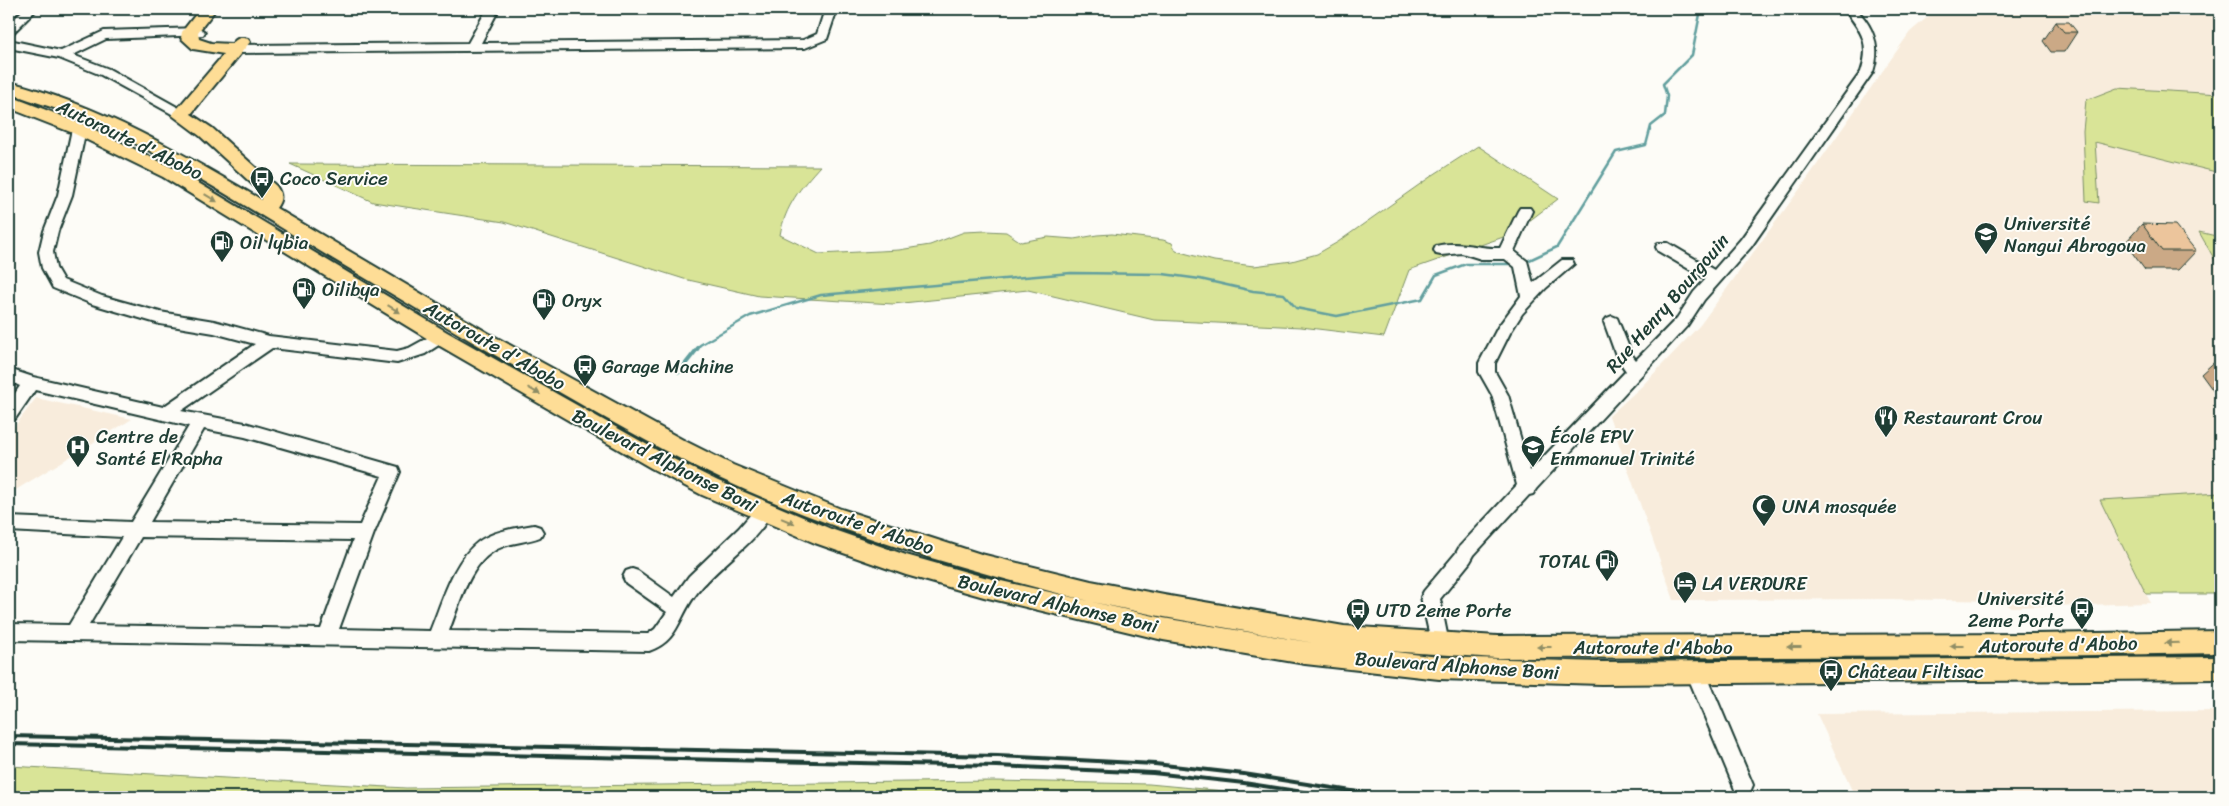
<svg xmlns="http://www.w3.org/2000/svg" width="2229" height="806" viewBox="0 0 2229 806" font-family="Sriracha,sans-serif">
	<rect width="100%" height="100%" fill="#fdfcf7"/>
	<filter id="ink" filterUnits="userSpaceOnUse"><feTurbulence type="fractalNoise" baseFrequency=".02" numOctaves="2"/><feDisplacementMap in="SourceGraphic" scale="10" xChannelSelector="R" yChannelSelector="G"/><feConvolveMatrix kernelMatrix="1 2 1 2 8 2 1 2 1" color-interpolation-filters="sRGB"/></filter>
	<g filter="url(#ink)">
		<!-- built -->
		<g fill="#f8ecdc">
			<path d="M 1937,9 L 2220,9 L 2220,594 L 2146,594 L 2151,603 L 2015,607 L 2009,607 L 2006,601 L 1885,599 L 1674,600 L 1609,416 L 1642,386 L 1700,325 L 1802,186 L 1910,32 Z"/>
			<path d="M 36,398 L 132,419 L 9,494 L 9,434 Z"/>
			<path d="M 2220,711 L 2220,797 L 1855,797 L 1817,714 Z"/>
		</g>
		<!-- green -->
		<g fill="#d9e497" stroke="#7c9066">
			<path d="M 2117,88 L 2220,94 L 2220,173 L 2095,142 L 2099,203 L 2086,201 L 2083,131 L 2086,100 Z"/>
			<path d="M 1478,146 L 1558,199 L 1512,234 L 1409,270 L 1384,337 L 1301,327 L 1154,320 L 1028,290 L 893,304 L 759,296 L 684,279 L 504,222 L 373,202 L 290,164 L 820,166 C 801,187 785,206 780,235 L 819,254 L 899,250 L 930,245 L 964,232 L 986,231 L 1006,232 L 1021,242 L 1048,237 L 1074,239 L 1097,235 L 1112,234 L 1163,240 L 1172,243 L 1176,251 L 1214,261 L 1254,266 L 1292,261 L 1317,254 L 1338,242 L 1433,175 Z"/>
			<path d="M 2199,232 L 2220,237 L 2220,269 Z"/>
			<path d="M 2220,493 L 2220,594 L 2146,594 L 2100,500 Z"/>
			<path d="M 9,766 L 406,788 L 994,781 L 1149,784 L 1246,793 L 1278,797 L 9,797 Z"/>
		</g>
		<g fill="none" stroke-linecap="round" stroke-linejoin="round">
			<!-- stream-far1 -->
			<g stroke="#629f9e" stroke-width="2.5">
				<path d="M 1523,263 L 1557,247 L 1616,152 L 1646,145 L 1651,126 L 1665,115 L 1667,96 L 1663,84 L 1692,55 L 1701,9"/>
				<path d="M 697,349 L 700,345 L 750,316 L 821,295 L 1071,273 L 1163,274 L 1200,279 L 1253,291 L 1284,294 L 1296,308 L 1337,316 L 1422,299 L 1436,275 L 1466,264 L 1517,264"/>
			</g>
			<!-- stream -->
			<path stroke="#629f9e" stroke-width="4" d="M 679,372 L 698,348"/>
			<!-- minor casing -->
			<g stroke="#1f3d34" stroke-width="4">
				<g id="minor">
					<path d="M 24,9 L 37,9 L 13,33 L 9,34 L 9,24 Z"/>
					<path d="M 487,9 L 499,9 L 481,43 L 803,40 L 817,34 L 825,9 L 837,9 L 827,39 L 805,48 L 237,53 L 231,49 L 237,45 L 468,43 Z"/>
					<path d="M 1844,9 L 1856,9 C 1874,27 1881,47 1873,72 L 1751,247 L 1704,300 L 1687,326 L 1536,489 L 1533,494 L 1529,495 L 1474,555 L 1470,562 L 1440,599 L 1449,644 L 1447,650 L 1440,652 L 1433,650 L 1421,597 L 1424,591 L 1456,553 L 1460,546 L 1517,485 L 1492,395 L 1479,372 L 1479,363 L 1498,327 L 1521,296 L 1515,267 L 1505,259 L 1481,259 L 1462,253 L 1441,255 L 1436,254 L 1434,250 L 1436,246 C 1458,240 1478,249 1500,248 L 1518,211 L 1520,208 L 1530,208 L 1532,211 L 1514,251 L 1527,261 L 1533,283 L 1562,260 L 1572,260 L 1574,264 L 1546,288 L 1522,314 L 1510,333 L 1495,363 L 1495,372 L 1508,395 L 1530,471 L 1626,371 L 1617,358 L 1604,322 L 1607,318 L 1612,316 L 1617,318 L 1632,355 L 1636,360 L 1677,318 L 1694,292 L 1706,279 L 1658,251 L 1656,247 L 1658,243 L 1668,243 L 1714,270 L 1741,239 L 1861,72 C 1871,42 1861,31 1844,9 Z"/>
					<path d="M 199,28 L 205,32 L 203,35 L 106,39 L 73,55 L 109,69 L 186,112 L 188,115 L 181,119 L 101,75 L 59,58 L 9,48 L 9,40 L 61,51 L 104,31 Z"/>
					<path d="M 79,125 L 86,129 L 72,195 L 58,231 L 53,252 L 56,268 L 63,280 L 102,296 L 160,312 L 214,321 L 269,336 L 397,351 L 409,348 L 440,331 L 445,333 L 448,337 L 445,341 L 425,354 L 397,363 L 272,348 L 181,411 L 245,423 L 398,467 L 400,472 L 374,533 L 339,629 L 430,631 C 442,602 453,561 478,542 C 493,531 516,528 534,525 L 540,527 L 543,532 L 540,537 C 528,542 514,542 502,547 C 470,559 460,603 449,631 L 648,634 L 655,629 L 667,612 L 626,583 L 623,577 L 626,571 L 632,569 L 638,571 L 674,597 L 689,576 L 739,528 L 757,507 L 763,505 L 769,507 L 772,512 C 755,546 716,566 694,597 C 678,619 678,641 649,651 L 9,640 L 9,624 L 69,625 L 122,537 L 9,531 L 9,517 L 131,522 L 189,426 L 35,390 L 15,419 L 9,420 L 9,402 L 20,386 L 9,381 L 9,369 L 33,377 L 163,407 L 255,344 L 214,333 L 160,324 L 92,304 L 53,288 L 42,268 L 39,252 L 44,231 L 58,195 L 72,129 ZM 204,429 L 245,437 L 382,476 L 360,525 L 150,522 ZM 141,537 L 353,540 L 321,629 L 89,625 Z"/>
					<path d="M 1696,663 L 1703,666 L 1753,785 L 1750,792 L 1743,795 L 1736,792 L 1686,672 L 1689,666 Z"/>
				</g>
			</g>
			<!-- major casing -->
			<g stroke="#1f3d34" stroke-width="4">
				<path id="major" d="M 200,9 L 216,9 L 198,32 L 199,39 L 211,43 L 232,44 C 237,38 240,37 248,39 L 250,42 L 191,114 L 212,128 L 276,186 C 282,194 282,200 276,208 L 488,333 L 685,441 L 733,465 L 841,509 L 981,554 L 1091,581 L 1164,595 L 1344,626 L 1497,636 L 2034,634 L 2220,631 L 2220,653 L 2034,656 L 1497,658 L 1387,651 L 1439,657 L 1601,662 L 2220,657 L 2220,679 L 1601,684 L 1439,679 L 1305,664 L 1163,640 L 984,597 L 906,575 L 815,543 L 702,495 L 651,468 L 433,342 L 163,177 L 73,133 L 9,108 L 9,97 L 15,98 L 85,125 L 175,169 L 447,332 L 667,456 L 718,481 L 831,529 L 906,555 L 984,577 L 1089,601 C 945,565 801,523 669,453 C 557,393 449,328 340,263 C 257,214 177,160 88,121 C 63,110 35,102 9,93 L 9,82 C 100,105 182,153 262,200 L 262,193 L 200,136 L 172,115 L 224,54 L 193,49 L 181,38 L 182,32 ZM 1092,602 L 1164,617 L 1314,643 L 1163,618 Z"/>
			</g>
			<!-- minor -->
			<use href="#minor" fill="#fdfcf7" fill-rule="evenodd"/>
			<!-- major -->
			<use href="#major" fill="#fedd96" fill-rule="evenodd"/>
			<!-- rail -->
			<g stroke="#1f3d34" stroke-width="4">
				<path d="M 9,736 L 998,756 L 1155,764 L 1244,774 L 1390,797"/>
				<path d="M 9,744 L 997,766 L 1153,773 L 1244,783 L 1336,797"/>
			</g>
		</g>
		<!-- wall -->
		<g fill="#cba986" stroke="#1f3d34">
			<path d="M 2056,22 L 2077,32 L 2064,52 L 2051,52 L 2043,41 Z"/>
			<path d="M 2142,224 L 2196,251 L 2178,270 L 2145,270 L 2125,243 Z"/>
			<path d="M 2220,357 L 2220,396 L 2217,396 L 2201,374 Z"/>
		</g>
		<!-- building -->
		<g fill="#ecc59c" stroke="#1f3d34">
			<path d="M 2056,22 L 2069,22 L 2077,32 L 2064,32 Z"/>
			<path d="M 2142,224 L 2175,225 L 2196,251 L 2162,251 Z"/>
		</g>
		<!-- one-way arrows -->
		<defs><path id="oneway-solid" d="M-6-.8H1V-3.2L6.5 0L1 3.2V.8H-6Z" transform="scale(1.25)"/></defs>
		<g fill="#8e8d65">
			<use href="#oneway-solid" transform="translate(211 198) rotate(31)"/>
			<use href="#oneway-solid" transform="translate(394 309) rotate(31)"/>
			<use href="#oneway-solid" transform="translate(534 391) rotate(30)"/>
			<use href="#oneway-solid" transform="translate(788 521) rotate(22)"/>
			<use href="#oneway-solid" transform="translate(2172 643) rotate(179)"/>
			<use href="#oneway-solid" transform="translate(1957 646) rotate(180)"/>
			<use href="#oneway-solid" transform="translate(1544 647) rotate(180)"/>
			<use href="#oneway-solid" transform="translate(1794 647) rotate(180)"/>
		</g>
	</g>
	<!-- icons -->
	<defs>
		<g id="bus-pin" transform="scale(1.25)"><path d="M0 17L-7.5 6A9.5 9.5 0 1 1 7.5 6Z" fill="#1f3d34" stroke="#fdfcf7"/><path d="M-5-6H5V4H4V6H2V4H-2V6H-4V4H-5ZM-3.5-4V0h7V-4ZM-3.5 1.2v1.5H-2V1.2ZM2 1.2v1.5H3.5V1.2Z" fill="#fff"/></g>
		<g id="university-pin" transform="scale(1.25)"><path d="M0 17L-7.5 6A9.5 9.5 0 1 1 7.5 6Z" fill="#1f3d34" stroke="#fdfcf7"/><path d="M0-5L7-2L0 1L-7-2ZM-4 1L0 2.5L4 1V4Q0 6-4 4Z" fill="#fff"/></g>
		<g id="fuel-pin" transform="scale(1.25)"><path d="M0 17L-7.5 6A9.5 9.5 0 1 1 7.5 6Z" fill="#1f3d34" stroke="#fdfcf7"/><path d="M-5.5-6h7V0h2V4h1.3V-2.5L3-4.5l.8-.8L6-3V5H2.5V1h-1V6h-7ZM-4.2-4.7v3.2H.2V-4.7Z" fill="#fff"/></g>
		<g id="restaurant-pin" transform="scale(1.25)"><path d="M0 17L-7.5 6A9.5 9.5 0 1 1 7.5 6Z" fill="#1f3d34" stroke="#fdfcf7"/><path d="M-5-6h1v4h1v-4h1v4h1v-4h1v5L-1.5 .5V6h-2V.5L-5-1ZM5-6V6H3V1.5H1.5Q1.5-4 5-6Z" fill="#fff"/></g>
		<g id="hospital-pin" transform="scale(1.25)"><path d="M0 17L-7.5 6A9.5 9.5 0 1 1 7.5 6Z" fill="#1f3d34" stroke="#fdfcf7"/><path d="M-5-5h3v3.5h4V-5h3V5h-3V1.5h-4V5h-3Z" fill="#fff"/></g>
		<g id="school-pin" transform="scale(1.25)"><path d="M0 17L-7.5 6A9.5 9.5 0 1 1 7.5 6Z" fill="#1f3d34" stroke="#fdfcf7"/><path d="M0-5L7-2L0 1L-7-2ZM-4 1L0 2.5L4 1V4Q0 6-4 4Z" fill="#fff"/></g>
		<g id="mosque-pin" transform="scale(1.25)"><path d="M0 17L-7.5 6A9.5 9.5 0 1 1 7.5 6Z" fill="#1f3d34" stroke="#fdfcf7"/><path d="M3.5-4.9A6 6 0 1 0 3.5 4.9A5 5 0 1 1 3.5-4.9Z" fill="#fff"/></g>
		<g id="hotel-pin" transform="scale(1.25)"><path d="M0 17L-7.5 6A9.5 9.5 0 1 1 7.5 6Z" fill="#1f3d34" stroke="#fdfcf7"/><path d="M-6-4.5h1.5V1H6V5H4.5V3h-9V5H-6ZM-4 0a1.8 1.8 0 1 1 3.6 0ZM.5 0V-2.5h3Q6-2.5 6 0Z" fill="#fff"/></g>
	</defs>
	<g fill-rule="evenodd">
		<use href="#bus-pin" x="262" y="178"/>
		<use href="#university-pin" x="1986" y="234"/>
		<use href="#fuel-pin" x="222" y="242"/>
		<use href="#fuel-pin" x="304" y="289"/>
		<use href="#fuel-pin" x="544" y="300"/>
		<use href="#bus-pin" x="585" y="366"/>
		<use href="#restaurant-pin" x="1886" y="417"/>
		<use href="#hospital-pin" x="78" y="447"/>
		<use href="#school-pin" x="1533" y="447"/>
		<use href="#mosque-pin" x="1764" y="506"/>
		<use href="#fuel-pin" x="1607" y="561"/>
		<use href="#hotel-pin" x="1685" y="583"/>
		<use href="#bus-pin" x="2082" y="609"/>
		<use href="#bus-pin" x="1358" y="610"/>
		<use href="#bus-pin" x="1831" y="671"/>
	</g>
	<g text-anchor="middle" stroke-width="4" stroke-linejoin="round" paint-order="stroke">
		<!-- street labels -->
		<g font-size="19" fill="#1f3d34" stroke="#fdfcf7">
			<text transform="translate(130 139) rotate(26)" y="7">Autoroute d'Abobo</text>
			<text transform="translate(1667 303) rotate(-49)" y="7">Rue Henry Bourgouin</text>
			<text transform="translate(495 345) rotate(30)" y="7">Autoroute d'Abobo</text>
			<text transform="translate(665 460) rotate(27)" y="7">Boulevard Alphonse Boni</text>
			<text transform="translate(858 522) rotate(19)" y="7">Autoroute d'Abobo</text>
			<text transform="translate(1058 603) rotate(13)" y="7">Boulevard Alphonse Boni</text>
			<text transform="translate(2058 644) rotate(-1)" y="7">Autoroute d'Abobo</text>
			<text x="1653" y="654">Autoroute d'Abobo</text>
			<text transform="translate(1457 665) rotate(4)" y="7">Boulevard Alphonse Boni</text>
		</g>
		<!-- poi labels -->
		<g font-size="19" fill="#1f3d34" stroke="#fdfcf7" text-anchor="start">
			<text x="280" y="185">Coco Service</text>
			<text x="2004" y="230">Université<tspan x="2004" dy="22">Nangui Abrogoua</tspan></text>
			<text x="240" y="249">Oil lybia</text>
			<text x="322" y="296">Oilibya</text>
			<text x="562" y="307">Oryx</text>
			<text x="602" y="373">Garage Machine</text>
			<text x="1904" y="424">Restaurant Crou</text>
			<text x="96" y="443">Centre de<tspan x="96" dy="22">Santé El Rapha</tspan></text>
			<text x="1550" y="443">École EPV<tspan x="1550" dy="22">Emmanuel Trinité</tspan></text>
			<text x="1782" y="513">UNA mosquée</text>
			<text x="1590" y="568" text-anchor="end">TOTAL</text>
			<text x="1702" y="590">LA VERDURE</text>
			<text x="2064" y="605" text-anchor="end">Université<tspan x="2064" dy="22">2eme Porte</tspan></text>
			<text x="1376" y="617">UTD 2eme Porte</text>
			<text x="1848" y="678">Château Filtisac</text>
		</g>
	</g>
	<!-- margin -->
	<rect width="2229" height="806" fill="none" stroke="#fdfcf7" stroke-width="30"/>
	<rect x="15" y="15" width="2199" height="776" fill="none" stroke="#1f3d34" stroke-width="2" filter="url(#ink)"/>
</svg>
